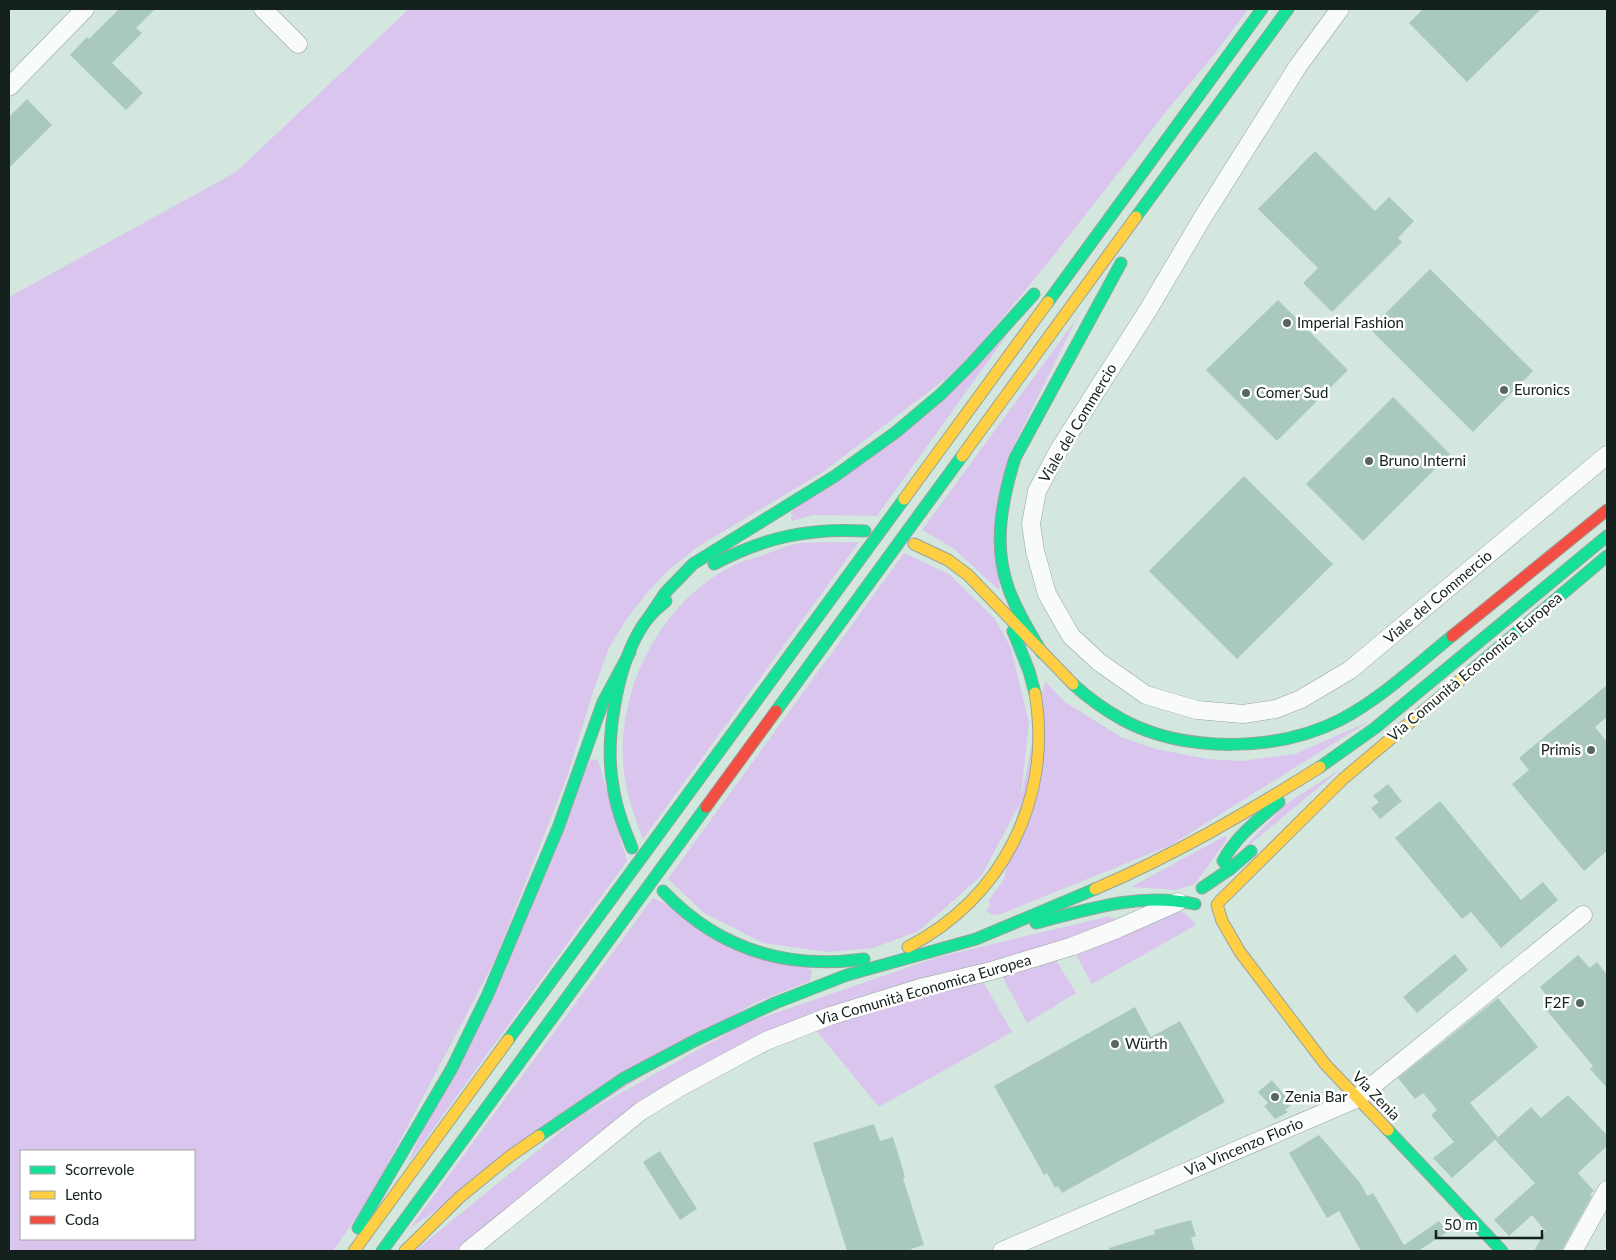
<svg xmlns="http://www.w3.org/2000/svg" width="1616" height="1260" viewBox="0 0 1616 1260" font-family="Lato,sans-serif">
	<rect width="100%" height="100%" fill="#d4e7df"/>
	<!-- green -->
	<g fill="#d9c5ee" fill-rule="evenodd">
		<path d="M 409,9 L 1248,9 L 1213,56 L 1169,108 L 1050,260 L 974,352 L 948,377 L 823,472 L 699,546 L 667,571 L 647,593 L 626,620 L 609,648 L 594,689 L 567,777 L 495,960 L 371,1196 L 333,1251 L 14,1251 L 12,1249 L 9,1250 L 9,297 L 236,172 ZM 21,1151 L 194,1151 L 194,1239 L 21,1239 Z"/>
		<path d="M 1077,318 L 1008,457 L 999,590 L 953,548 L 922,530 Z"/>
		<path d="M 1007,335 L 877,516 L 814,515 L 792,521 L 791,512 Z"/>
		<path d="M 859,542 L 643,839 C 633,814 625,789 623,762 C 619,684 662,601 734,565 C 744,560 755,558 766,554 C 775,551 785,546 795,544 C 811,541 841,543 859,542 Z"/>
		<path d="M 904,553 L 949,574 L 995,619 L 1011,648 L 1029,723 L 1020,803 L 982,875 L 919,931 L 873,948 L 828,952 L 763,943 L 704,913 L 668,879 Z"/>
		<path d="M 1045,681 L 1065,702 L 1121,737 L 1156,749 L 1207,759 L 1241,761 L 1295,754 L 1368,722 L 1171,845 L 1001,914 L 992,915 L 986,911 L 990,906 L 989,900 L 1004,879 Z"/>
		<path d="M 591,759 L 598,760 L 627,861 L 407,1165 Z"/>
		<path d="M 1342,768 L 1236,856 L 1286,804 Z"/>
		<path d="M 1225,836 L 1227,839 L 1195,884 L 1176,890 L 1131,887 Z"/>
		<path d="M 653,898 L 812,970 L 810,981 L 752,1004 L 410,1228 Z"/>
		<path d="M 1180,911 L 1186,914 L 1196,925 L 1092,984 L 1074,951 Z"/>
		<path d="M 1106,917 L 1113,917 L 1116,922 L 1021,955 L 891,990 L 648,1102 L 462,1251 L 415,1251 L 580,1116 L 744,1024 L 935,958 Z"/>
		<path d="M 1054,957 L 1076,993 L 1027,1023 L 1001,974 Z"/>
		<path d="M 981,978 L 1012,1032 L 879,1107 L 814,1028 Z"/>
	</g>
	<!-- building -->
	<g fill="#aac9be">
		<path d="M 119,9 L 155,9 L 136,28 L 142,33 L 112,63 L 143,93 L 126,110 L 70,55 L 87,37 L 89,39 Z"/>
		<path d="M 1423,9 L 1541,9 L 1467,82 L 1409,23 Z"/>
		<path d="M 27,99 L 52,125 L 9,168 L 9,117 Z"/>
		<path d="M 1315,151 L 1375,211 L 1389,197 L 1414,221 L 1398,238 L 1402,242 L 1332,312 L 1303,283 L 1318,268 L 1258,209 Z"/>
		<path d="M 1430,269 L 1533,371 L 1473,432 L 1370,329 Z"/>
		<path d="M 1278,300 L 1348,370 L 1277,441 L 1206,370 Z"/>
		<path d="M 1393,397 L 1450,454 L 1363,541 L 1306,484 Z"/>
		<path d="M 1244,476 L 1333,564 L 1237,659 L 1149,571 Z"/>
		<path d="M 1607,685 L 1607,717 L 1595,727 L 1607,742 L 1607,851 L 1584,871 L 1512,784 L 1529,770 L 1519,758 Z"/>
		<path d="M 1388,784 L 1402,801 L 1380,819 L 1371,808 L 1379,802 L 1373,796 Z"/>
		<path d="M 1440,801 L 1521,900 L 1543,882 L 1558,900 L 1501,948 L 1471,912 L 1462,919 L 1395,838 Z"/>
		<path d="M 1455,954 L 1468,970 L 1417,1013 L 1403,997 Z"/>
		<path d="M 1578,955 L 1590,968 L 1597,962 L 1607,975 L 1607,1088 L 1590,1069 L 1593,1066 L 1543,1006 L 1551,1001 L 1540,987 Z"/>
		<path d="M 1498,998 L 1538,1047 L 1470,1103 L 1498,1137 L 1452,1178 L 1433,1158 L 1454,1142 L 1431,1115 L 1437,1110 L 1423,1093 L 1415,1099 L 1398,1078 Z"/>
		<path d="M 1135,1007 L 1151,1037 L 1180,1021 L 1225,1102 L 1062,1193 L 1058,1186 L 1055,1188 L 1047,1173 L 1044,1175 L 994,1086 Z"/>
		<path d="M 1272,1080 L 1292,1104 L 1285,1110 L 1288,1112 L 1275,1119 L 1264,1106 L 1268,1103 L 1258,1092 Z"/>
		<path d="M 1568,1095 L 1607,1135 L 1607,1146 L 1578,1173 L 1594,1191 L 1590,1194 L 1592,1196 L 1564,1246 L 1562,1251 L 1534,1251 L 1545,1231 L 1532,1215 L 1509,1236 L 1494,1220 L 1535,1183 L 1495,1140 L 1531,1107 L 1541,1118 Z"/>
		<path d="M 874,1124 L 880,1141 L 893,1137 L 905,1177 L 903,1178 L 924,1245 L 911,1249 L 912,1251 L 847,1251 L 813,1143 Z"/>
		<path d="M 1319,1135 L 1361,1184 L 1367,1196 L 1373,1193 L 1404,1245 L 1439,1221 L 1447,1232 L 1418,1251 L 1361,1251 L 1339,1211 L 1327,1218 L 1289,1153 Z"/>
		<path d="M 660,1151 L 697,1209 L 680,1220 L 643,1162 Z"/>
		<path d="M 1191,1220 L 1196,1236 L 1191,1238 L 1195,1251 L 1109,1251 L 1109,1248 L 1155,1234 L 1154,1230 Z"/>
	</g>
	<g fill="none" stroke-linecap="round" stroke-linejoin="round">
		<!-- street casing -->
		<g stroke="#96a49f" stroke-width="19">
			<g id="street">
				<path d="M 263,9 L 298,44"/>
				<path d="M 1340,9 L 1298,66 L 1203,217 L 1148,310 L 1060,448 L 1037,491 L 1031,524 L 1035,551 L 1047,594 L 1071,636 L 1099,662 L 1146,695 L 1197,710 L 1243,714 L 1276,709 L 1301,699 L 1350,670 L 1607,455"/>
				<path d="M 9,87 L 85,9"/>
				<path d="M 468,1251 L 641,1111 L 682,1086 L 766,1041 L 830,1016 L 920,988 L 991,971 L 1073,946 L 1117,929 L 1178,902"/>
				<path d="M 1002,1251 L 1356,1099 L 1583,915"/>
				<path d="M 1573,1251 L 1607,1190"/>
			</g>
		</g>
		<!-- fast casing -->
		<g stroke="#96a49f" stroke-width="13">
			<g id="fast">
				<path d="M 1136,217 L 1288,9"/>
				<path d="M 1048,302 L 1262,9"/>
				<path d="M 714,564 C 765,537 808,528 865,531"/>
				<path d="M 649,617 L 665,593 L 693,564 L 835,476 L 896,432 L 941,394 L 972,363 L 1034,294"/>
				<path d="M 1013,631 L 1029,671 L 1035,693"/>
				<path d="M 1042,653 C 1030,632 1016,611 1008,587 C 993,545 1002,500 1015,458 L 1121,263"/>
				<path d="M 1471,671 L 1607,556"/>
				<path d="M 1073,684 C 1088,698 1105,710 1123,720 C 1185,753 1277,752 1340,720 C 1382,698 1416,665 1452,636"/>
				<path d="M 776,711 L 962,456"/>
				<path d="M 1320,767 L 1375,728 L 1607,536"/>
				<path d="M 632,848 C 624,828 616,808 613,786 C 604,738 618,655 649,617 C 654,611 660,606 666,601"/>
				<path d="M 1230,869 L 1223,861 C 1236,836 1258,820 1279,802"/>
				<path d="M 1202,888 L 1230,869 L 1251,851"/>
				<path d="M 663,891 C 718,949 785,970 864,959"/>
				<path d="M 1036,923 C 1089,909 1140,892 1195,904"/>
				<path d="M 508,1040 L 904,499"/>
				<path d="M 1388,1130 L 1502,1251"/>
				<path d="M 539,1136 L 624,1078 L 696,1040 L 775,1003 L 847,975 L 976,939 L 1095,889"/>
				<path d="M 358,1228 L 452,1068 L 488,994 L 558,828 L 603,702 L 630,652"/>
				<path d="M 382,1251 L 706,807"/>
			</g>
		</g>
		<!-- slow casing -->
		<g stroke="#96a49f" stroke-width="13">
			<g id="slow">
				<path d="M 962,456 L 1136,217"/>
				<path d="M 904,499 L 1048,302"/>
				<path d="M 914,544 L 948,560 L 968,575 L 1073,684"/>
				<path d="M 1095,889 C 1173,856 1248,812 1320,767"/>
				<path d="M 1219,902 L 1343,779 L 1471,671"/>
				<path d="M 1217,905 L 1222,921 L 1240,952 L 1325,1064 L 1388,1130"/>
				<path d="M 908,947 C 1003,898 1053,798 1035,693"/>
				<path d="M 354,1251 L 508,1040"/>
				<path d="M 405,1251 L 460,1197 L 509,1157 L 539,1136"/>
			</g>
		</g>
		<!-- jam casing -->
		<g stroke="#96a49f" stroke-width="13">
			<g id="jam">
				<path d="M 1452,636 L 1607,510"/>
				<path d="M 706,807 L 776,711"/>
			</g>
		</g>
		<!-- street -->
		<use href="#street" stroke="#f9fbfa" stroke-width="18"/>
		<!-- fast -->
		<use href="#fast" stroke="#16e098" stroke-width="11"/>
		<!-- slow -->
		<use href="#slow" stroke="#ffcf43" stroke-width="11"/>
		<!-- jam -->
		<use href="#jam" stroke="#f24e42" stroke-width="11"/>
	</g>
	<!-- markers -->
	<g fill="#576660" stroke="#fff" stroke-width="2">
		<circle cx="1287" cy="323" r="5"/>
		<circle cx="1504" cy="390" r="5"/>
		<circle cx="1246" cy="393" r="5"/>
		<circle cx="1369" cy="461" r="5"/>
		<circle cx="1591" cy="750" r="5"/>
		<circle cx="1580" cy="1003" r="5"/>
		<circle cx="1115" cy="1044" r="5"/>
		<circle cx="1275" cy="1097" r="5"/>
	</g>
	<g text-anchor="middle" stroke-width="5" stroke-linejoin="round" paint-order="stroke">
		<!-- poi labels -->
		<g font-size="15" fill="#14211c" stroke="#fff" text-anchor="start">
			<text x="1297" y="328">Imperial Fashion</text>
			<text x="1514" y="395">Euronics</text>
			<text x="1256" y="398">Comer Sud</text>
			<text x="1379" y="466">Bruno Interni</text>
			<text x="1581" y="755" text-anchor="end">Primis</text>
			<text x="1570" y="1008" text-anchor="end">F2F</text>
			<text x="1125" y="1049">Würth</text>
			<text x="1285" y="1102">Zenia Bar</text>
		</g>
		<!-- street labels -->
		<g font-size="15" fill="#14211c" stroke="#fff">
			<text transform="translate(1078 423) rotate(-59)" y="5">Viale del Commercio</text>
			<text transform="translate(1438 597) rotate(-40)" y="5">Viale del Commercio</text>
			<text transform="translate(1475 667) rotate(-40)" y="5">Via Comunità Economica Europea</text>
			<text transform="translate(924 990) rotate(-16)" y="5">Via Comunità Economica Europea</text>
			<text transform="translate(1376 1096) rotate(46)" y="5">Via Zenia</text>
			<text transform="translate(1244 1147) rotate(-23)" y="5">Via Vincenzo Florio</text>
		</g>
	</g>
	<!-- border -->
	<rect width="1616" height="1260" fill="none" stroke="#14211c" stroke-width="20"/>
	<!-- legend -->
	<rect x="20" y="1150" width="175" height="90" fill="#ffffff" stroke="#a1a6a4"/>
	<rect x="30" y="1166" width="25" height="8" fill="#16e098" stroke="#a1a6a4"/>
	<text x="65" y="1175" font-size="15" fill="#14211c">Scorrevole</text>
	<rect x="30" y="1191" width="25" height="8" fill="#ffcf43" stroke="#a1a6a4"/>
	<text x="65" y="1200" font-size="15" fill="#14211c">Lento</text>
	<rect x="30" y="1216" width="25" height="8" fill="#f24e42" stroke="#a1a6a4"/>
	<text x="65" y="1225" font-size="15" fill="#14211c">Coda</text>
	<!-- scale -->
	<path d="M1436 1230v8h106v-8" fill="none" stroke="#14211c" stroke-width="2.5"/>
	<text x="1444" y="1230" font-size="15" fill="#14211c" stroke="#ffffff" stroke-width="4" paint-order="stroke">50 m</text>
</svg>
